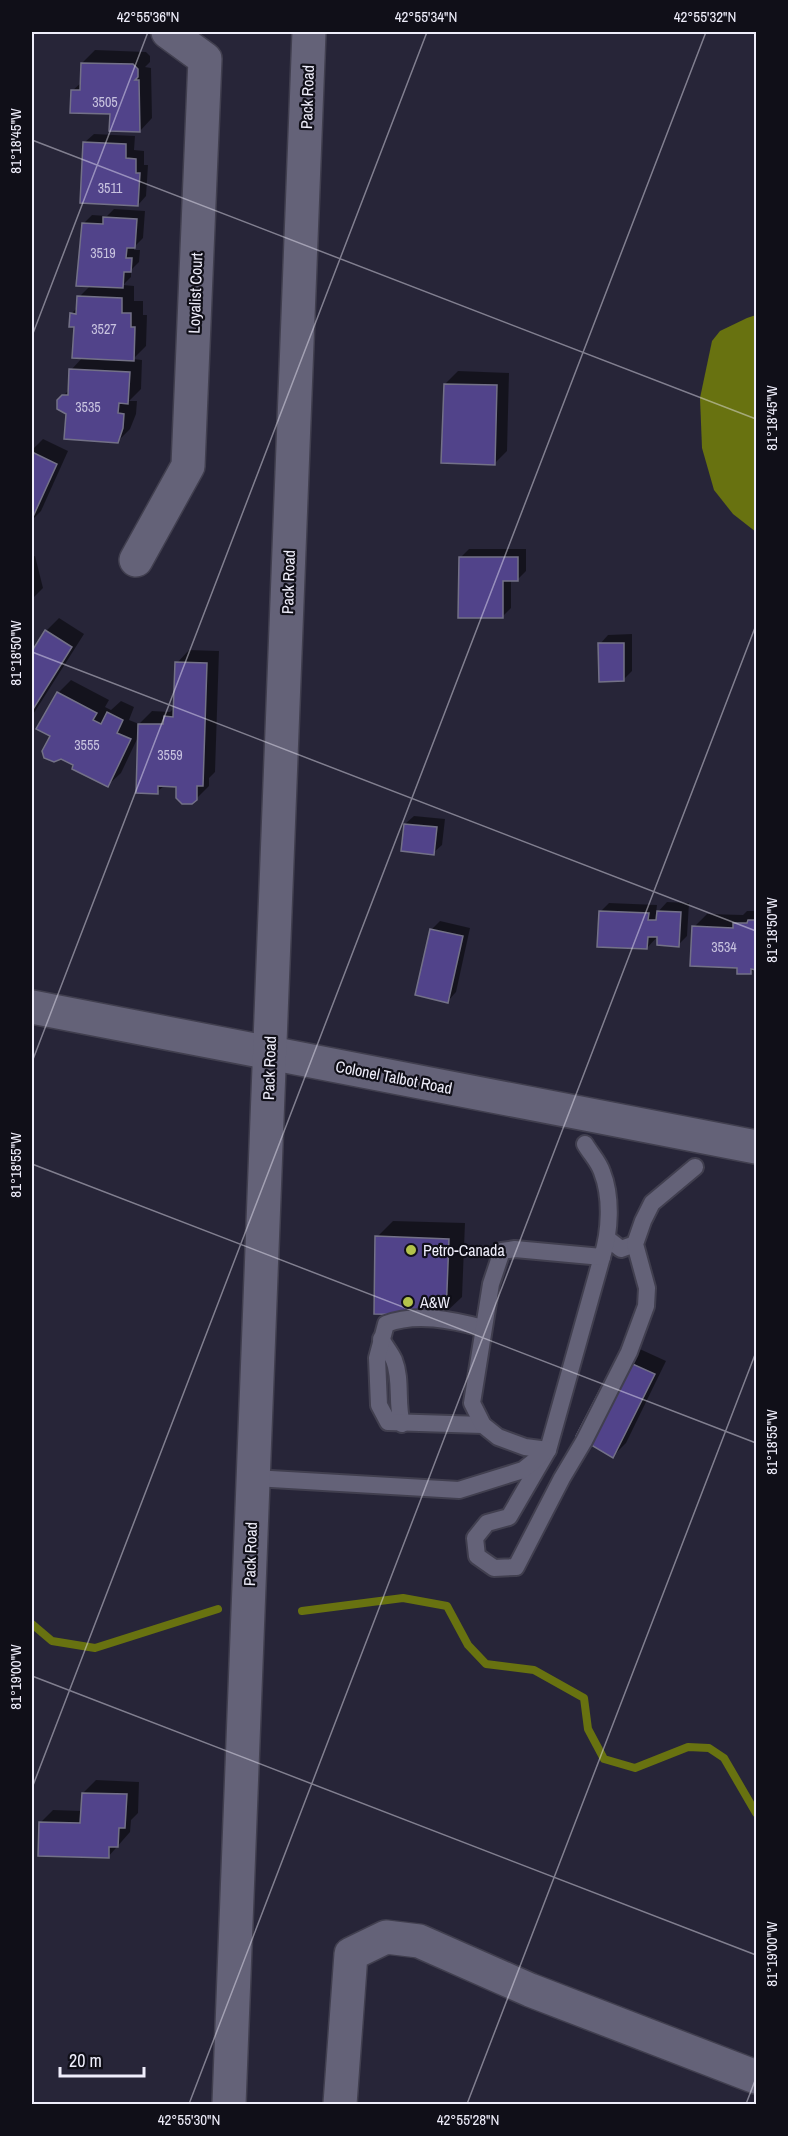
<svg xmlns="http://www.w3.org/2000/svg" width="788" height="2136" viewBox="0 0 788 2136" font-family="'Archivo Narrow',sans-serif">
	<rect width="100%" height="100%" fill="#272538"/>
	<!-- water -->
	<path fill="#687210" d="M 756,315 L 756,532 L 733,514 L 714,490 L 702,448 L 700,398 L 712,341 L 720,331 L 747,318 Z"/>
	<!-- shadow -->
	<g fill="#0007">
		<path d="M 95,50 L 146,52 L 150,56 L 150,62 L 145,67 L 151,68 L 152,118 L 140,131 L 72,91 L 82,82 L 82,63 Z"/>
		<path d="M 94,134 L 135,136 L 134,150 L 144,151 L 144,165 L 148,165 L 146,196 L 138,205 L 85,142 Z"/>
		<path d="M 114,209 L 145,211 L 143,238 L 134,247 L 134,250 L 140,250 L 139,262 L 131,270 L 131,277 L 123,285 L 134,286 L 134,301 L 143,301 L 143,315 L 147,315 L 146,346 L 133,359 L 142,360 L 141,389 L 129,401 L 137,401 L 136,414 L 130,429 L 117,442 L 67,413 L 59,400 L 70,389 L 71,370 L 83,357 L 71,314 L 78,307 L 79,297 L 91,285 L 83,224 L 92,215 L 107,216 Z"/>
		<path d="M 458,371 L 509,373 L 507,451 L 494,464 L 445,384 Z"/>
		<path d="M 43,439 L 68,451 L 41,511 L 32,520 L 32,450 Z"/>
		<path d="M 469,549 L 526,549 L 526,571 L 517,580 L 511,580 L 511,608 L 502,617 L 460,558 Z"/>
		<path d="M 35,556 L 43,588 L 32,599 L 32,557 Z"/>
		<path d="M 59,618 L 84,634 L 32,716 L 32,645 L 36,647 L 46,631 Z"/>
		<path d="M 632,634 L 632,671 L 623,680 L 600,644 L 608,635 Z"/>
		<path d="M 189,650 L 219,651 L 215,772 L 209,778 L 209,786 L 192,803 L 178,785 L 165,785 L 157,792 L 139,735 L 121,773 L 108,785 L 75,765 L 52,736 L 58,693 L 71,680 L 109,700 L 105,707 L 111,710 L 121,701 L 134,707 L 129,720 L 139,724 L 152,711 L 170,712 L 175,707 L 177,663 Z"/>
		<path d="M 414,816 L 445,819 L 442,845 L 433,853 L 405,824 Z"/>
		<path d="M 667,902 L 689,903 L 687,936 L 678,945 L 658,936 L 647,948 L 600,912 L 609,903 L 657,905 L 656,914 Z"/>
		<path d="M 747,911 L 756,911 L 756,968 L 750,973 L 738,967 L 694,927 L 707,914 L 743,915 Z"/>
		<path d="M 440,921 L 470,928 L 456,992 L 448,1001 L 431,930 Z"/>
		<path d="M 393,1221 L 465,1223 L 462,1297 L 445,1313 L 377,1237 Z"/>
		<path d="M 631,1345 L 666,1361 L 626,1443 L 613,1456 Z"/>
		<path d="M 96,1780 L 139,1782 L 138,1813 L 131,1820 L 130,1832 L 108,1857 L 40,1823 L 53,1810 L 82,1811 L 83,1793 Z"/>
	</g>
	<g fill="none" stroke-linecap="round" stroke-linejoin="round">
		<!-- stream -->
		<g stroke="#687210" stroke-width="8">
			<path d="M 302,1611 L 403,1598 L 447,1606 L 468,1645 L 486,1664 L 534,1670 L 584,1698 L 588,1729 L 604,1759 L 635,1768 L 688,1747 L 709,1748 L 724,1758 L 756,1813"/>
			<path d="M 32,1624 L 52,1641 L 95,1648 L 218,1609"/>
		</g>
	</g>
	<!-- building -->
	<g fill="#51438a" stroke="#737187" stroke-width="1.5">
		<path d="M 81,63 L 133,64 L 138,69 L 138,77 L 135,80 L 139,80 L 140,132 L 109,131 L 110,114 L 70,113 L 71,90 L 80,90 Z"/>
		<path d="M 83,142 L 126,144 L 126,158 L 136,159 L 136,173 L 140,173 L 138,206 L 80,203 Z"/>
		<path d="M 103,217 L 137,219 L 135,248 L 127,248 L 126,258 L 132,258 L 131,272 L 124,272 L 123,288 L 76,286 L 82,223 L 103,224 Z"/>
		<path d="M 77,296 L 122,298 L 122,313 L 131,313 L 131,327 L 135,327 L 134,361 L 72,358 L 74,327 L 69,327 L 70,313 L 76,314 Z"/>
		<path d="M 69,369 L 130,372 L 128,404 L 119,403 L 118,413 L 124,414 L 123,428 L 118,443 L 64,439 L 66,414 L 57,409 L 57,400 L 62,395 L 68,395 Z"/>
		<path d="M 444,384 L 497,385 L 495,465 L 441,463 Z"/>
		<path d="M 32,452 L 57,464 L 32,519 Z"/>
		<path d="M 459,557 L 518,557 L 518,581 L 503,581 L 503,618 L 458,618 Z"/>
		<path d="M 45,630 L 72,647 L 32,711 L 32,651 Z"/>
		<path d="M 598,643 L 624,643 L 624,681 L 599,682 Z"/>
		<path d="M 175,662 L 207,663 L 203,786 L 197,786 L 197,800 L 192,804 L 182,804 L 176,798 L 176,787 L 158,786 L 158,794 L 136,793 L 138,724 L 163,724 L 164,716 L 173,717 Z"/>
		<path d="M 57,692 L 97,713 L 93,720 L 101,724 L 107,712 L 123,720 L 117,733 L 131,739 L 108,787 L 72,769 L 73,765 L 61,759 L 54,762 L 44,758 L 42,751 L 50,736 L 36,729 Z"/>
		<path d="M 404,824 L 437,827 L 434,855 L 401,851 Z"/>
		<path d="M 599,911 L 649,913 L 648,920 L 656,920 L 657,911 L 681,912 L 679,947 L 657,945 L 657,937 L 648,937 L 647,949 L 597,947 Z"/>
		<path d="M 748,920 L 756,920 L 756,970 L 751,969 L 751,974 L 737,974 L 737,968 L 690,966 L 692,926 L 733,928 L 733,923 L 747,923 Z"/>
		<path d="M 430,929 L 463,936 L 448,1003 L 415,995 Z"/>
		<path d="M 375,1236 L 449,1239 L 446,1315 L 374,1314 Z"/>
		<path d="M 617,1357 L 655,1374 L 613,1458 L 576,1436 Z"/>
		<path d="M 82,1793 L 127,1794 L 125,1828 L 119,1828 L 118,1847 L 109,1847 L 109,1858 L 38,1856 L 39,1822 L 80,1823 Z"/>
	</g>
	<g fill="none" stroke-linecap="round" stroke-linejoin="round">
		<!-- lane casing -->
		<g stroke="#413f4f" stroke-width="20">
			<g id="lane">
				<path d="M 608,1239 L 621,1249 L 635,1244"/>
				<path d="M 602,1257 L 548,1450 L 509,1517 L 487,1523 L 475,1538 L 477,1556 L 494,1568 L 516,1567 L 562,1478 L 584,1441 L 629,1352 L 646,1306 L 647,1288 L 635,1244 L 643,1221 L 652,1203 L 695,1167"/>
				<path d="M 381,1339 C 385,1346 391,1353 394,1360 C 402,1380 396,1403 402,1424"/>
				<path d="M 483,1425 L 388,1422 L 379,1405 L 377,1358 L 386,1324 C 416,1312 452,1320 483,1328"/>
				<path d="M 253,1478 L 459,1490 L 523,1470 L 548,1450 L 525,1447 L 498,1437 L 483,1425 L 472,1403 L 491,1284 L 502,1251 L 515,1249 L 602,1257 C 610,1232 612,1197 602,1172 C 599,1162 590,1153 585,1144"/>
			</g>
		</g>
		<!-- street casing -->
		<g stroke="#413f4f" stroke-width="36">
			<g id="street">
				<path d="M 136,560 L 188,466 L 205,59 L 168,32"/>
				<path d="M 340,2104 L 351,1954 L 386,1937 L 419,1941 L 530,1990 L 756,2077"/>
			</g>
		</g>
		<!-- secondary casing -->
		<g stroke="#413f4f" stroke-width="36">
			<g id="secondary">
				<path d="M 32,1007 L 756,1147"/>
				<path d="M 229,2104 L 309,32"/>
			</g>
		</g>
		<!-- lane -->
		<use href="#lane" stroke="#646278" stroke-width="16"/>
		<!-- street -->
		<use href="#street" stroke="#646278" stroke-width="33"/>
		<!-- secondary -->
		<use href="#secondary" stroke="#646278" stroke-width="33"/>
	</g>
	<!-- ticks -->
	<path fill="none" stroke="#efeefb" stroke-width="1.5" stroke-opacity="0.45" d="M 32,140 L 756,419M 32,336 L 148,32M 32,652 L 756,931M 32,1062 L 427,32M 32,1164 L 756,1443M 32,1676 L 756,1955M 32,1788 L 706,32M 189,2104 L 756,625M 467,2104 L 756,1352M 746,2104 L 756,2078"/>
	<!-- markers -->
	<g fill="#b3c24b" stroke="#100f18" stroke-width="2">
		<circle cx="411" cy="1250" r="6"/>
		<circle cx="408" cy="1302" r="6"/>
	</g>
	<g text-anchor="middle" stroke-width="4.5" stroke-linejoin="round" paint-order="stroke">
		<!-- number labels -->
		<g font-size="14" fill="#c8c3df">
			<text x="105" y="107">3505</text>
			<text x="110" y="193">3511</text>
			<text x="103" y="258">3519</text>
			<text x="104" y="334">3527</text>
			<text x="88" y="412">3535</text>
			<text x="87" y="750">3555</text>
			<text x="170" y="760">3559</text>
			<text x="724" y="952">3534</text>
		</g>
		<!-- street labels -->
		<g font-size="16" fill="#efeefb" stroke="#100f18">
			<text transform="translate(307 97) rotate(-88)" y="6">Pack Road</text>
			<text transform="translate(195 293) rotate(-88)" y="6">Loyalist Court</text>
			<text transform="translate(288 582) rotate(-88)" y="6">Pack Road</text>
			<text transform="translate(269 1068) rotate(-88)" y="6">Pack Road</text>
			<text transform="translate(394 1077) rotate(11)" y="6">Colonel Talbot Road</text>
			<text transform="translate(250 1554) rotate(-88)" y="6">Pack Road</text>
		</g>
		<!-- poi labels -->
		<g font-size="16" fill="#efeefb" stroke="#100f18" text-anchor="start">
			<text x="423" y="1256">Petro-Canada</text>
			<text x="420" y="1308">A&amp;W</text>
		</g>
	</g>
	<!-- border -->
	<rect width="788" height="2136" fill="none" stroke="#100f18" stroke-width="66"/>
	<!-- scale -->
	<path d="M60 2067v9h84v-9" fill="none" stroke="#efeefb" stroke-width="3"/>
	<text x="69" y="2067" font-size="18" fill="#efeefb" stroke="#100f18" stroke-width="4.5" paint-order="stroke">20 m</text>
	<rect x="33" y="33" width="722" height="2070" fill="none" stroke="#efeefb" stroke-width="2"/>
	<g font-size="15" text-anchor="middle" fill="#efeefb">
		<text x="148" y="22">42°55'36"N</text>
		<text x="426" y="22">42°55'34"N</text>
		<text x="705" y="22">42°55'32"N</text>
		<text transform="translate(16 141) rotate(-90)" y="5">81°18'45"W</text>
		<text transform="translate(772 418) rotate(-90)" y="5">81°18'45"W</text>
		<text transform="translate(16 653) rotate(-90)" y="5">81°18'50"W</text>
		<text transform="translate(772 930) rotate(-90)" y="5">81°18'50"W</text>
		<text transform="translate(16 1165) rotate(-90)" y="5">81°18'55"W</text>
		<text transform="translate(772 1442) rotate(-90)" y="5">81°18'55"W</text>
		<text transform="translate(16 1677) rotate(-90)" y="5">81°19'00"W</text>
		<text transform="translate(772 1954) rotate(-90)" y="5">81°19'00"W</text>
		<text x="189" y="2125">42°55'30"N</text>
		<text x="468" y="2125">42°55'28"N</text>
	</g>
</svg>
